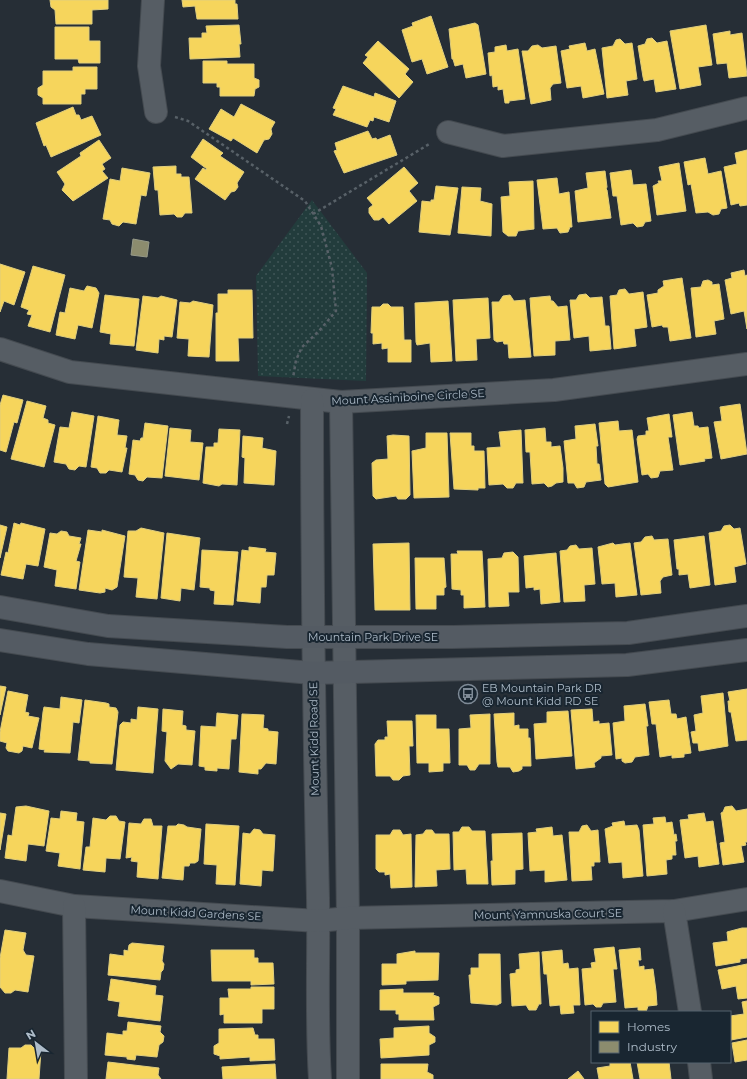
<svg xmlns="http://www.w3.org/2000/svg" width="747" height="1079" viewBox="0 0 747 1079" font-family="Montserrat,sans-serif">
	<defs>
		<pattern id="park-dots" width="8" height="8" patternUnits="userSpaceOnUse"><rect width="8" height="8" fill="#223c3c"/><path d="M2 2h.1M6 6h.1" fill="none" stroke="#405657" stroke-width="1.8" stroke-linecap="round"/></pattern>
	</defs>
	<rect width="100%" height="100%" fill="#262e36"/>
	<!-- park -->
	<path fill="url(#park-dots)" d="M 312,200 L 367,273 L 366,381 L 258,376 L 256,276 Z"/>
	<!-- homes -->
	<g fill="#f6d55c" stroke="#e0ce7d">
		<path d="M 50,0 L 108,0 L 108,9 L 92,10 L 92,24 L 56,24 L 55,10 L 51,7 Z"/>
		<path d="M 182,0 L 235,0 L 235,4 L 237,4 L 238,19 L 197,19 L 195,6 L 183,7 Z"/>
		<path d="M 431,16 L 448,67 L 427,74 L 422,59 L 412,62 L 402,30 L 413,26 L 412,23 Z"/>
		<path d="M 475,23 L 478,25 L 486,74 L 466,78 L 463,64 L 455,66 L 453,59 L 452,59 L 449,29 Z"/>
		<path d="M 239,25 L 241,44 L 239,44 L 240,57 L 190,59 L 189,38 L 202,38 L 202,33 L 207,33 L 206,26 Z"/>
		<path d="M 706,25 L 712,65 L 698,67 L 701,85 L 680,89 L 670,31 Z"/>
		<path d="M 55,27 L 89,27 L 89,41 L 100,41 L 100,63 L 79,63 L 78,59 L 55,59 Z"/>
		<path d="M 730,31 L 730,35 L 742,33 L 747,76 L 729,78 L 727,63 L 717,64 L 713,34 Z"/>
		<path d="M 652,38 L 657,43 L 667,41 L 676,89 L 656,92 L 654,79 L 644,81 L 643,77 L 638,46 L 645,44 L 647,39 Z"/>
		<path d="M 620,39 L 625,44 L 632,43 L 637,79 L 626,81 L 628,95 L 607,98 L 602,48 L 613,46 L 616,40 Z"/>
		<path d="M 378,41 L 409,69 L 405,74 L 413,82 L 399,98 L 363,63 L 368,57 L 365,55 Z"/>
		<path d="M 585,43 L 587,51 L 595,49 L 604,94 L 583,98 L 581,86 L 567,88 L 561,51 L 570,49 L 569,46 Z"/>
		<path d="M 506,45 L 507,51 L 518,49 L 525,99 L 509,101 L 509,103 L 505,103 L 503,89 L 498,90 L 498,86 L 493,87 L 492,75 L 490,76 L 488,53 L 495,52 L 495,47 Z"/>
		<path d="M 538,45 L 542,48 L 556,46 L 561,83 L 553,84 L 550,88 L 551,100 L 531,104 L 522,51 L 528,51 L 532,46 Z"/>
		<path d="M 203,61 L 227,61 L 227,64 L 254,64 L 254,78 L 259,80 L 259,87 L 255,89 L 254,96 L 220,96 L 220,87 L 217,87 L 217,83 L 203,83 Z"/>
		<path d="M 73,67 L 97,67 L 97,89 L 85,89 L 85,94 L 81,94 L 81,104 L 43,104 L 43,98 L 38,95 L 38,88 L 43,85 L 43,71 L 73,71 Z"/>
		<path d="M 343,86 L 374,97 L 375,93 L 396,101 L 389,122 L 374,117 L 373,121 L 370,120 L 367,127 L 333,115 L 336,109 L 333,108 Z"/>
		<path d="M 241,104 L 275,122 L 271,129 L 272,134 L 269,139 L 264,140 L 257,153 L 233,138 L 231,141 L 209,129 L 221,109 L 234,117 Z"/>
		<path d="M 73,107 L 76,115 L 79,115 L 81,120 L 92,116 L 101,135 L 51,157 L 46,145 L 44,146 L 36,123 Z"/>
		<path d="M 368,131 L 372,139 L 376,138 L 377,140 L 390,135 L 397,155 L 344,173 L 334,151 L 337,150 L 335,143 Z"/>
		<path d="M 203,139 L 223,153 L 220,156 L 244,172 L 237,183 L 238,187 L 235,191 L 231,192 L 225,200 L 195,179 L 203,168 L 206,170 L 207,169 L 191,157 Z"/>
		<path d="M 99,140 L 111,158 L 102,164 L 105,169 L 102,171 L 108,178 L 73,201 L 62,190 L 65,184 L 57,172 L 81,156 L 80,153 Z"/>
		<path d="M 747,150 L 747,205 L 740,206 L 739,203 L 731,205 L 724,167 L 737,164 L 735,153 Z"/>
		<path d="M 705,158 L 708,174 L 721,171 L 727,208 L 721,209 L 719,214 L 713,215 L 708,212 L 696,213 L 691,184 L 688,185 L 684,162 Z"/>
		<path d="M 679,163 L 686,211 L 657,215 L 653,186 L 659,183 L 658,181 L 662,181 L 659,167 Z"/>
		<path d="M 176,166 L 176,174 L 181,174 L 181,177 L 189,177 L 192,213 L 185,213 L 182,217 L 177,217 L 174,214 L 160,215 L 158,190 L 155,190 L 153,167 Z"/>
		<path d="M 404,167 L 418,183 L 409,191 L 417,201 L 389,224 L 383,217 L 379,220 L 374,220 L 369,213 L 369,208 L 373,205 L 367,198 Z"/>
		<path d="M 122,168 L 150,173 L 146,196 L 141,195 L 136,224 L 123,222 L 119,226 L 112,224 L 110,220 L 103,219 L 110,179 L 120,181 Z"/>
		<path d="M 631,170 L 633,185 L 646,184 L 651,221 L 645,222 L 643,226 L 637,227 L 633,223 L 621,225 L 617,196 L 613,196 L 610,173 Z"/>
		<path d="M 605,171 L 607,187 L 606,189 L 607,190 L 611,218 L 578,222 L 575,191 L 588,188 L 586,173 Z"/>
		<path d="M 557,178 L 559,194 L 569,192 L 572,227 L 570,227 L 568,232 L 560,233 L 557,228 L 543,229 L 537,180 Z"/>
		<path d="M 533,181 L 534,229 L 518,231 L 516,236 L 508,236 L 503,232 L 501,197 L 510,196 L 509,182 Z"/>
		<path d="M 436,186 L 458,188 L 450,235 L 419,232 L 422,201 L 431,202 L 431,200 L 434,200 Z"/>
		<path d="M 462,187 L 481,188 L 480,201 L 492,204 L 491,236 L 458,233 Z"/>
		<path d="M 0,264 L 25,272 L 14,305 L 4,301 L 0,312 Z"/>
		<path d="M 33,266 L 65,275 L 50,332 L 28,326 L 32,315 L 27,314 L 29,310 L 21,307 Z"/>
		<path d="M 744,270 L 745,276 L 747,275 L 747,329 L 744,311 L 731,314 L 725,280 L 732,278 L 731,273 Z"/>
		<path d="M 682,278 L 691,338 L 670,341 L 668,327 L 663,327 L 662,325 L 652,327 L 647,295 L 658,293 L 658,290 L 664,286 L 663,281 Z"/>
		<path d="M 708,280 L 712,282 L 712,285 L 719,284 L 724,319 L 714,321 L 716,334 L 696,337 L 691,288 L 701,287 L 703,281 Z"/>
		<path d="M 87,286 L 96,288 L 99,293 L 92,328 L 78,325 L 75,339 L 56,335 L 60,312 L 65,313 L 70,288 L 84,291 Z"/>
		<path d="M 625,289 L 629,294 L 643,292 L 647,327 L 634,329 L 636,346 L 614,349 L 610,296 L 617,295 L 619,290 Z"/>
		<path d="M 228,290 L 252,290 L 253,338 L 238,338 L 239,361 L 216,361 L 216,313 L 218,313 L 218,294 L 228,294 Z"/>
		<path d="M 586,294 L 590,298 L 602,297 L 605,326 L 609,326 L 611,349 L 590,351 L 589,336 L 574,338 L 570,300 L 576,300 L 579,295 Z"/>
		<path d="M 105,295 L 139,299 L 134,346 L 110,344 L 111,334 L 100,332 Z"/>
		<path d="M 510,295 L 514,301 L 525,300 L 531,357 L 509,358 L 508,344 L 504,344 L 503,341 L 497,342 L 494,340 L 492,302 L 499,302 L 503,296 Z"/>
		<path d="M 143,296 L 158,298 L 161,296 L 177,300 L 172,337 L 164,336 L 164,340 L 159,339 L 158,353 L 136,350 Z"/>
		<path d="M 550,296 L 551,301 L 553,301 L 558,307 L 567,306 L 570,340 L 555,341 L 555,355 L 534,356 L 530,298 Z"/>
		<path d="M 488,298 L 490,338 L 476,339 L 477,360 L 456,361 L 453,300 Z"/>
		<path d="M 193,301 L 213,305 L 209,357 L 188,356 L 189,339 L 177,338 L 180,302 L 190,303 Z"/>
		<path d="M 448,301 L 452,361 L 431,362 L 430,343 L 417,345 L 416,342 L 415,303 Z"/>
		<path d="M 383,304 L 388,304 L 391,307 L 403,307 L 404,340 L 411,340 L 411,362 L 388,362 L 388,348 L 382,349 L 382,343 L 373,344 L 373,333 L 371,333 L 372,307 L 380,307 Z"/>
		<path d="M 3,395 L 23,400 L 17,423 L 14,422 L 6,452 L 0,450 L 0,405 Z"/>
		<path d="M 27,401 L 46,406 L 43,418 L 48,420 L 48,423 L 55,425 L 44,467 L 11,459 Z"/>
		<path d="M 740,404 L 747,454 L 721,459 L 714,422 L 722,421 L 720,407 Z"/>
		<path d="M 72,412 L 94,416 L 86,467 L 79,466 L 75,470 L 69,469 L 66,464 L 54,462 L 60,427 L 69,428 Z"/>
		<path d="M 692,412 L 694,426 L 698,426 L 699,428 L 708,427 L 712,458 L 704,459 L 705,461 L 680,465 L 673,415 Z"/>
		<path d="M 669,414 L 672,437 L 668,437 L 673,470 L 660,471 L 658,477 L 651,478 L 648,474 L 642,475 L 637,439 L 638,436 L 646,435 L 646,431 L 649,431 L 647,418 Z"/>
		<path d="M 98,416 L 119,420 L 117,435 L 127,436 L 125,448 L 127,448 L 122,472 L 109,470 L 106,473 L 100,473 L 97,468 L 91,467 Z"/>
		<path d="M 618,421 L 619,431 L 632,430 L 638,482 L 608,487 L 605,484 L 599,423 Z"/>
		<path d="M 145,423 L 168,426 L 162,478 L 147,477 L 143,481 L 138,480 L 135,475 L 129,474 L 133,440 L 140,441 L 141,438 L 143,438 Z"/>
		<path d="M 595,424 L 598,446 L 596,446 L 597,464 L 599,464 L 601,480 L 586,482 L 584,487 L 577,488 L 574,483 L 568,483 L 564,441 L 576,439 L 575,426 Z"/>
		<path d="M 170,428 L 191,430 L 190,442 L 203,443 L 199,480 L 165,476 Z"/>
		<path d="M 545,428 L 546,442 L 551,442 L 551,447 L 560,446 L 563,468 L 563,482 L 556,483 L 552,486 L 548,487 L 544,483 L 532,484 L 530,452 L 526,452 L 525,430 Z"/>
		<path d="M 219,429 L 240,430 L 237,485 L 222,484 L 219,486 L 203,483 L 206,447 L 214,447 L 214,443 L 218,443 Z"/>
		<path d="M 521,430 L 523,483 L 516,483 L 513,488 L 507,488 L 503,484 L 489,485 L 487,448 L 501,447 L 499,432 Z"/>
		<path d="M 426,433 L 447,433 L 449,497 L 414,498 L 412,451 L 426,448 Z"/>
		<path d="M 450,433 L 471,433 L 471,446 L 474,446 L 474,451 L 484,451 L 485,488 L 478,488 L 478,490 L 454,489 Z"/>
		<path d="M 393,435 L 409,436 L 410,495 L 406,499 L 398,499 L 396,496 L 376,499 L 373,496 L 372,463 L 376,460 L 388,459 L 387,436 Z"/>
		<path d="M 243,436 L 263,438 L 262,448 L 276,451 L 274,485 L 244,483 L 245,458 L 242,457 Z"/>
		<path d="M 14,523 L 20,525 L 21,523 L 45,529 L 38,566 L 26,564 L 23,579 L 1,575 L 6,552 L 8,553 Z"/>
		<path d="M 0,525 L 7,527 L 0,558 Z"/>
		<path d="M 730,525 L 734,529 L 740,528 L 746,564 L 734,567 L 736,582 L 715,585 L 709,533 L 721,531 L 724,526 Z"/>
		<path d="M 141,528 L 164,533 L 157,599 L 136,597 L 138,578 L 124,577 L 128,531 L 136,531 Z"/>
		<path d="M 88,530 L 102,532 L 102,530 L 125,536 L 117,587 L 112,590 L 105,588 L 105,592 L 100,593 L 79,590 Z"/>
		<path d="M 61,531 L 67,532 L 69,536 L 81,538 L 79,544 L 81,544 L 76,561 L 80,562 L 76,589 L 55,586 L 57,570 L 44,567 L 50,533 L 57,534 Z"/>
		<path d="M 167,533 L 200,538 L 194,590 L 181,588 L 180,601 L 161,598 Z"/>
		<path d="M 652,536 L 654,540 L 668,539 L 672,575 L 663,577 L 660,581 L 661,593 L 641,595 L 634,543 L 641,542 L 645,537 Z"/>
		<path d="M 704,536 L 710,585 L 690,588 L 688,574 L 679,575 L 679,569 L 677,569 L 674,540 Z"/>
		<path d="M 409,543 L 410,610 L 375,610 L 373,544 Z"/>
		<path d="M 613,543 L 615,545 L 630,543 L 637,595 L 616,597 L 615,583 L 602,584 L 598,547 Z"/>
		<path d="M 576,545 L 579,549 L 592,548 L 595,584 L 584,585 L 585,601 L 564,602 L 560,551 L 567,550 L 570,546 Z"/>
		<path d="M 249,547 L 266,549 L 265,552 L 276,553 L 274,575 L 267,575 L 266,587 L 261,587 L 260,603 L 237,601 L 242,550 L 249,551 Z"/>
		<path d="M 202,550 L 238,552 L 233,605 L 214,604 L 215,591 L 210,590 L 210,588 L 200,587 Z"/>
		<path d="M 457,551 L 482,551 L 485,607 L 464,608 L 464,595 L 461,595 L 461,590 L 452,589 L 451,554 L 458,554 Z"/>
		<path d="M 513,552 L 518,557 L 519,592 L 508,592 L 509,606 L 489,607 L 488,559 L 502,558 L 504,553 Z"/>
		<path d="M 556,553 L 560,602 L 541,604 L 540,589 L 534,590 L 534,587 L 526,588 L 524,556 Z"/>
		<path d="M 415,558 L 444,558 L 446,587 L 444,588 L 444,595 L 436,595 L 436,609 L 416,609 Z"/>
		<path d="M 0,686 L 6,687 L 0,715 Z"/>
		<path d="M 747,689 L 747,740 L 736,741 L 731,712 L 729,712 L 728,701 L 730,701 L 728,692 Z"/>
		<path d="M 8,691 L 28,695 L 25,712 L 29,713 L 28,716 L 39,718 L 32,748 L 23,746 L 22,751 L 19,753 L 8,751 L 6,748 L 7,743 L 0,741 L 0,732 Z"/>
		<path d="M 723,693 L 728,746 L 699,751 L 698,743 L 693,743 L 691,732 L 696,731 L 694,715 L 703,713 L 701,696 Z"/>
		<path d="M 61,697 L 82,700 L 79,723 L 73,722 L 70,753 L 44,752 L 45,750 L 39,749 L 43,712 L 44,707 L 60,709 Z"/>
		<path d="M 85,700 L 106,703 L 109,704 L 109,707 L 116,708 L 118,712 L 112,764 L 90,763 L 90,761 L 78,760 Z"/>
		<path d="M 669,700 L 671,714 L 676,714 L 677,719 L 686,717 L 691,753 L 684,754 L 684,757 L 672,758 L 672,755 L 660,757 L 656,724 L 652,724 L 649,702 Z"/>
		<path d="M 645,704 L 648,726 L 646,726 L 649,755 L 635,757 L 632,762 L 625,763 L 622,761 L 622,758 L 616,759 L 613,723 L 625,721 L 624,706 Z"/>
		<path d="M 138,707 L 158,709 L 153,773 L 116,770 L 120,725 L 123,722 L 131,723 L 131,719 L 137,720 Z"/>
		<path d="M 163,709 L 183,711 L 182,725 L 186,726 L 186,730 L 195,731 L 192,765 L 178,764 L 171,769 L 165,761 L 167,732 L 162,731 Z"/>
		<path d="M 592,709 L 593,722 L 599,721 L 599,724 L 609,723 L 612,755 L 601,756 L 601,758 L 594,763 L 595,767 L 576,769 L 571,710 Z"/>
		<path d="M 568,711 L 572,756 L 536,759 L 534,724 L 547,723 L 547,712 Z"/>
		<path d="M 217,713 L 238,715 L 236,739 L 231,739 L 229,769 L 217,768 L 217,771 L 205,770 L 205,767 L 199,766 L 201,726 L 216,727 Z"/>
		<path d="M 514,713 L 514,726 L 519,725 L 519,729 L 528,729 L 528,738 L 530,738 L 531,766 L 522,766 L 522,769 L 519,771 L 513,772 L 510,767 L 498,767 L 497,762 L 494,714 Z"/>
		<path d="M 242,714 L 264,715 L 263,728 L 268,729 L 268,731 L 278,732 L 276,764 L 266,763 L 261,769 L 258,769 L 258,774 L 239,772 Z"/>
		<path d="M 490,714 L 490,764 L 479,764 L 475,770 L 470,770 L 467,765 L 459,765 L 459,729 L 471,728 L 470,715 Z"/>
		<path d="M 416,715 L 436,715 L 436,729 L 449,729 L 450,763 L 443,763 L 443,771 L 429,772 L 429,763 L 417,763 Z"/>
		<path d="M 387,721 L 412,721 L 413,746 L 409,746 L 410,775 L 403,776 L 399,780 L 393,780 L 390,776 L 376,776 L 375,744 L 378,740 L 385,740 L 385,737 L 388,737 Z"/>
		<path d="M 26,806 L 49,811 L 44,846 L 28,844 L 26,861 L 5,858 L 8,835 L 12,836 L 16,807 Z"/>
		<path d="M 732,806 L 736,811 L 747,809 L 747,842 L 745,842 L 746,845 L 741,846 L 744,862 L 723,865 L 720,843 L 725,842 L 721,813 L 723,812 L 725,807 Z"/>
		<path d="M 61,811 L 77,813 L 76,821 L 84,822 L 80,869 L 58,866 L 60,853 L 46,851 L 51,818 L 60,819 Z"/>
		<path d="M 0,813 L 6,814 L 0,850 Z"/>
		<path d="M 704,813 L 706,822 L 713,821 L 719,864 L 699,867 L 698,856 L 685,858 L 680,820 L 689,819 L 688,815 Z"/>
		<path d="M 110,816 L 116,816 L 119,821 L 125,822 L 120,859 L 106,858 L 105,872 L 83,870 L 86,847 L 90,847 L 93,818 L 106,820 Z"/>
		<path d="M 665,817 L 666,823 L 672,822 L 674,835 L 676,834 L 677,841 L 675,841 L 676,855 L 672,855 L 672,859 L 666,860 L 667,874 L 647,876 L 643,825 L 654,824 L 653,818 Z"/>
		<path d="M 144,819 L 151,819 L 153,826 L 162,826 L 158,879 L 137,877 L 138,862 L 131,861 L 132,857 L 126,858 L 129,823 L 141,824 Z"/>
		<path d="M 624,821 L 625,826 L 637,825 L 639,830 L 643,876 L 623,878 L 622,862 L 609,863 L 605,829 L 613,826 L 612,823 Z"/>
		<path d="M 178,824 L 184,825 L 187,827 L 201,829 L 198,861 L 195,863 L 190,863 L 189,866 L 184,866 L 183,880 L 162,878 L 168,826 L 176,826 Z"/>
		<path d="M 206,824 L 239,826 L 235,885 L 216,884 L 217,865 L 204,864 Z"/>
		<path d="M 587,825 L 591,831 L 598,830 L 600,862 L 594,862 L 594,866 L 591,866 L 592,880 L 572,881 L 569,832 L 579,832 L 582,826 Z"/>
		<path d="M 462,827 L 469,827 L 472,831 L 485,831 L 488,884 L 467,884 L 466,869 L 454,870 L 453,832 L 459,832 Z"/>
		<path d="M 552,827 L 553,836 L 562,835 L 567,880 L 545,882 L 545,870 L 530,871 L 528,833 L 537,832 L 536,829 Z"/>
		<path d="M 254,829 L 260,830 L 263,834 L 275,835 L 273,871 L 262,870 L 261,886 L 240,884 L 243,833 L 250,834 Z"/>
		<path d="M 393,830 L 400,830 L 403,835 L 411,834 L 412,887 L 391,888 L 390,874 L 385,875 L 385,872 L 379,872 L 376,869 L 376,835 L 390,835 Z"/>
		<path d="M 426,830 L 432,830 L 435,834 L 449,834 L 450,869 L 436,870 L 437,886 L 415,887 L 416,835 L 423,834 Z"/>
		<path d="M 522,833 L 523,869 L 515,870 L 515,884 L 492,885 L 491,861 L 493,861 L 492,834 Z"/>
		<path d="M 742,928 L 747,928 L 747,958 L 740,959 L 740,962 L 716,966 L 713,943 L 728,941 L 727,932 Z"/>
		<path d="M 5,930 L 26,933 L 23,950 L 26,955 L 34,956 L 28,992 L 15,990 L 11,993 L 5,993 L 0,987 L 0,958 Z"/>
		<path d="M 132,943 L 164,946 L 162,961 L 164,964 L 163,970 L 161,972 L 160,980 L 108,975 L 110,954 L 124,956 L 124,950 L 128,951 L 129,945 Z"/>
		<path d="M 614,947 L 617,969 L 613,969 L 616,1002 L 603,1003 L 601,1007 L 596,1007 L 593,1004 L 585,1005 L 582,969 L 592,968 L 591,963 L 596,962 L 594,949 Z"/>
		<path d="M 640,948 L 641,960 L 638,960 L 639,967 L 644,966 L 644,970 L 653,969 L 656,991 L 657,1005 L 648,1006 L 646,1012 L 643,1012 L 638,1010 L 638,1007 L 625,1008 L 619,950 Z"/>
		<path d="M 211,950 L 254,950 L 254,958 L 258,958 L 258,963 L 273,963 L 274,984 L 251,985 L 251,981 L 212,981 Z"/>
		<path d="M 562,950 L 563,964 L 568,963 L 569,969 L 578,968 L 580,1005 L 573,1005 L 574,1013 L 561,1014 L 560,1005 L 550,1006 L 547,974 L 544,974 L 542,952 Z"/>
		<path d="M 415,951 L 415,953 L 439,953 L 438,980 L 406,981 L 406,984 L 382,985 L 382,964 L 397,964 L 397,954 Z"/>
		<path d="M 539,952 L 541,1004 L 539,1004 L 536,1010 L 529,1010 L 526,1005 L 512,1006 L 510,974 L 516,973 L 516,970 L 520,969 L 519,954 Z"/>
		<path d="M 479,954 L 500,954 L 501,1003 L 497,1005 L 471,1003 L 469,975 L 471,975 L 471,968 L 479,968 Z"/>
		<path d="M 747,964 L 747,998 L 738,999 L 736,986 L 722,989 L 718,970 Z"/>
		<path d="M 111,979 L 156,986 L 155,995 L 163,996 L 160,1021 L 118,1016 L 120,1002 L 108,1000 Z"/>
		<path d="M 251,987 L 274,987 L 274,1009 L 262,1009 L 262,1023 L 224,1023 L 224,1014 L 220,1015 L 220,998 L 229,998 L 228,989 L 251,989 Z"/>
		<path d="M 403,989 L 403,993 L 434,993 L 433,995 L 439,997 L 439,1004 L 433,1007 L 434,1020 L 399,1020 L 399,1014 L 396,1014 L 396,1010 L 380,1010 L 380,990 Z"/>
		<path d="M 747,1001 L 747,1037 L 731,1040 L 730,1016 L 744,1014 L 742,1002 Z"/>
		<path d="M 128,1022 L 161,1026 L 160,1032 L 164,1036 L 163,1042 L 159,1045 L 157,1057 L 136,1055 L 135,1060 L 127,1059 L 127,1057 L 105,1055 L 107,1033 L 123,1035 L 123,1031 L 127,1031 Z"/>
		<path d="M 429,1026 L 429,1033 L 435,1037 L 435,1042 L 429,1045 L 429,1055 L 381,1058 L 380,1039 L 394,1038 L 394,1028 Z"/>
		<path d="M 253,1028 L 255,1035 L 258,1035 L 258,1039 L 274,1039 L 275,1060 L 250,1061 L 250,1057 L 220,1059 L 220,1056 L 214,1054 L 214,1046 L 219,1043 L 219,1029 Z"/>
		<path d="M 747,1040 L 747,1060 L 735,1062 L 732,1043 Z"/>
		<path d="M 25,1045 L 31,1045 L 34,1048 L 41,1050 L 39,1079 L 7,1079 L 9,1048 L 21,1048 Z"/>
		<path d="M 108,1062 L 159,1068 L 158,1075 L 161,1079 L 106,1079 Z"/>
		<path d="M 610,1062 L 630,1062 L 633,1079 L 599,1079 L 597,1068 L 610,1066 Z"/>
		<path d="M 637,1062 L 669,1062 L 671,1079 L 640,1079 Z"/>
		<path d="M 275,1064 L 276,1079 L 223,1079 L 222,1067 Z"/>
		<path d="M 381,1064 L 428,1064 L 427,1072 L 433,1075 L 433,1079 L 381,1079 Z"/>
		<path d="M 578,1071 L 584,1079 L 568,1079 Z"/>
	</g>
	<!-- industry -->
	<path fill="#8c8c6e" stroke="#969a89" d="M 133,239 L 149,242 L 147,257 L 131,255 Z"/>
	<g fill="none" stroke-linecap="round" stroke-linejoin="round">
		<!-- street casing -->
		<g stroke="#444a50" stroke-width="24">
			<g id="street">
				<path d="M 153,0 L 149,66 L 156,112"/>
				<path d="M 448,132 L 503,146 L 657,130 L 747,108"/>
				<path d="M 0,349 L 70,372 L 341,402 L 554,390 L 747,364"/>
				<path d="M 312,400 C 312,566 314,732 318,898 C 319,958 316,1019 320,1079"/>
				<path d="M 341,402 L 348,918 L 348,1079"/>
				<path d="M 0,891 L 74,906 L 318,921 L 348,918 L 674,911 L 747,899"/>
				<path d="M 74,906 L 76,1079"/>
				<path d="M 674,911 L 690,1012"/>
				<path d="M 699,1062 L 701,1079"/>
			</g>
		</g>
		<!-- secondary casing -->
		<g stroke="#444a50" stroke-width="24">
			<g id="secondary">
				<path d="M 0,607 L 108,626 L 287,637 L 453,637 L 628,633 L 747,616"/>
				<path d="M 0,640 L 88,654 L 312,673 L 627,665 L 747,650"/>
			</g>
		</g>
		<!-- path -->
		<g stroke="#586168" stroke-width="2.5" stroke-dasharray="3 3" stroke-linecap="butt">
			<path d="M 175,117 L 188,121 L 305,201 L 321,226 L 332,268 L 336,311 L 319,331 L 302,347 L 296,360 L 293,378"/>
			<path d="M 313,214 L 431,143"/>
			<path d="M 287,424 L 289,416"/>
		</g>
		<!-- street -->
		<use href="#street" stroke="#565d64" stroke-width="22"/>
		<!-- secondary -->
		<use href="#secondary" stroke="#545b63" stroke-width="22"/>
	</g>
	<!-- icons -->
	<defs>
		<g id="bus-ring" transform="scale(1)"><circle r="9.5" fill="#192631" stroke="#7e8a96" stroke-width="1.5"/><path d="M-5-6H5V4H4V6H2V4H-2V6H-4V4H-5ZM-3.5-4V0h7V-4ZM-3.5 1.2v1.5H-2V1.2ZM2 1.2v1.5H3.5V1.2Z" fill="#7e8a96"/></g>
	</defs>
	<g fill-rule="evenodd">
		<use href="#bus-ring" x="468" y="694"/>
	</g>
	<g text-anchor="middle" stroke-width="4" stroke-linejoin="round" paint-order="stroke">
		<!-- street labels -->
		<g font-size="11" fill="#aebcc9" stroke="#192631">
			<text transform="translate(408 397) rotate(-3)" y="4">Mount Assiniboine Circle SE</text>
			<text x="373" y="641">Mountain Park Drive SE</text>
			<text transform="translate(314 739) rotate(-91)" y="4">Mount Kidd Road SE</text>
			<text transform="translate(196 913) rotate(3)" y="4">Mount Kidd Gardens SE</text>
			<text transform="translate(548 914) rotate(-1)" y="4">Mount Yamnuska Court SE</text>
		</g>
		<!-- poi labels -->
		<g font-size="11" fill="#aebcc9" stroke="#192631" text-anchor="start">
			<text x="482" y="692">EB Mountain Park DR<tspan x="482" dy="13">@ Mount Kidd RD SE</tspan></text>
		</g>
	</g>
	<!-- legend -->
	<rect x="591" y="1011" width="140" height="52" fill="#192631" stroke="#55626e"/>
	<rect x="599" y="1021" width="20" height="12" fill="#f6d55c" stroke="#55626e"/>
	<text x="627" y="1031" font-size="12" fill="#aebcc9">Homes</text>
	<rect x="599" y="1041" width="20" height="12" fill="#8c8c6e" stroke="#55626e"/>
	<text x="627" y="1051" font-size="12" fill="#aebcc9">Industry</text>
	<!-- north arrow -->
	<g transform="translate(36 1043) rotate(329)" stroke="#192631" stroke-width="3" paint-order="stroke">
	<path d="M0-3L7 15L0 10L-7 15Z" fill="#aebcc9"/>
	<text y="-6" font-size="11" font-weight="bold" text-anchor="middle" fill="#aebcc9">N</text>
	</g>
</svg>
